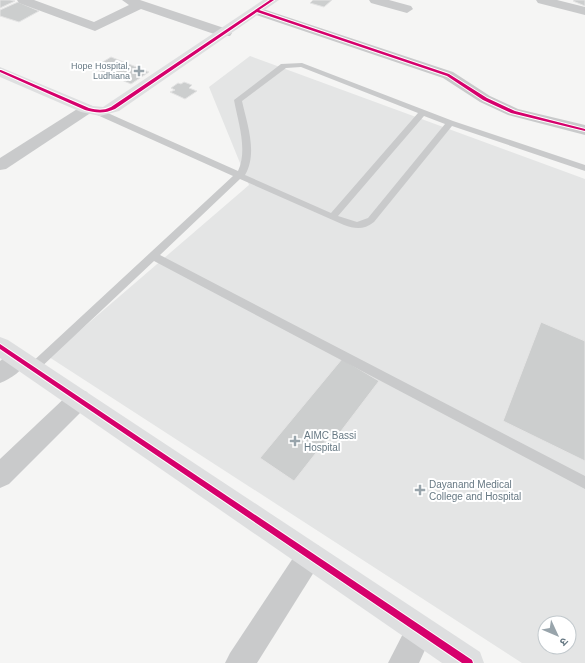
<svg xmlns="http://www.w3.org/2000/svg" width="585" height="663" viewBox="0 0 585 663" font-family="Helvetica,'Noto Sans Devanagari',sans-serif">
	<rect width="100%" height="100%" fill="#f5f5f4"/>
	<!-- built -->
	<path fill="#e4e5e5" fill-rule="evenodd" d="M 250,56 L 585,179 L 585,663 L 522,663 L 49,357 L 249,185 L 209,87 ZM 545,623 L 569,623 L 569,647 L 545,647 Z"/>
	<!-- building -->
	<g fill="#cccece" stroke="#e4e4e4">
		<path d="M 0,0 L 10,0 L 15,1 L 0,8 Z"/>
		<path d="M 313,0 L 332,0 L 324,7 L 310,3 Z"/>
		<path d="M 574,0 L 585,0 L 585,6 L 573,1 Z"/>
		<path d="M 18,2 L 39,11 L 19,22 L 0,16 L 0,10 Z"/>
		<path d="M 111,57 L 149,72 L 131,84 L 93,68 Z"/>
		<path d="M 184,82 L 192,85 L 189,88 L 197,91 L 185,99 L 170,92 L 175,90 L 171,88 L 178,83 L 181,84 Z"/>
		<path d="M 541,322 L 585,341 L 585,461 L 503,421 Z"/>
		<path d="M 342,359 L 379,381 L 335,439 L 330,435 L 294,481 L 260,458 Z"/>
	</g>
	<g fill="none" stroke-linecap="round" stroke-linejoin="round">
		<!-- lane -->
		<path fill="#c9cacb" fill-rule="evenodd" d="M 302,63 L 453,121 L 585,165 L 585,171 L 452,126 L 374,222 C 364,230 355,229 344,225 L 240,179 L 160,255 L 585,476 L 585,489 L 154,261 L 37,371 L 33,373 L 29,371 L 27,368 L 29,365 L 233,176 L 95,114 L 95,110 L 101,110 L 238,171 C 248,150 238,122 234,100 L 281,64 ZM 301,67 L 418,113 L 331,213 L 245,175 C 258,153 247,124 242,101 L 286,68 ZM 424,116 L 445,124 L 368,218 L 357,222 L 338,216 Z"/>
		<!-- street -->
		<g fill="#c9cacb" fill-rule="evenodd">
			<path d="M 17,0 L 34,0 L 94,22 L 129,5 L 122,0 L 140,0 L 230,30 L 232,33 L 230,36 L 220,36 L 141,9 L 95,31 L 19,3 Z"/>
			<path d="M 369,0 L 389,0 L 411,6 L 413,9 L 407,13 L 371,3 Z"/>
			<path d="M 536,0 L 557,0 L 585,7 L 585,15 L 538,3 Z"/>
			<path d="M 257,7 L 453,72 L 490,96 L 518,109 L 585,125 L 585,135 L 508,115 L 480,102 L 443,78 L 253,14 L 251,11 Z"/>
			<path d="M 87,104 L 92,106 L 95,109 L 92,112 L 6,169 L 0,170 L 0,158 L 82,106 Z"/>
			<path d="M 18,350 L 26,353 L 29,359 C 23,370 11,379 0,383 L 0,361 L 10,353 Z"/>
			<path d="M 79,389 L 87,392 L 90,399 L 87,406 L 9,484 L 0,488 L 0,459 L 71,392 Z"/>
			<path d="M 310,542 L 319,546 L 323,555 L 319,564 L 257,663 L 225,663 L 230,653 L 301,546 Z"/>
			<path d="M 420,616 L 430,620 L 434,630 L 419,663 L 388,663 L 410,620 Z"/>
		</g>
		<!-- secondary -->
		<g fill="#dedfe0" fill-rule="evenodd">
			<path d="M 263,0 L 279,0 L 119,111 L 100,116 L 81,112 L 0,77 L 0,67 L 93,106 L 103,107 Z"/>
			<path d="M 0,337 L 8,340 L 480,652 L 484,663 L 442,663 L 0,358 Z"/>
		</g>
		<!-- cycleway casing -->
		<g stroke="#fff" stroke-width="2">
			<g id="cycleway">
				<path d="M 270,0 L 274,0 L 259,10 L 449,74 L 487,98 L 515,111 L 585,129 L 585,131 L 511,113 L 483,100 L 447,76 L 257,12 L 115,109 C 104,114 96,113 85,110 L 0,72 L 0,70 L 1,70 L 89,108 C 97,110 103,111 111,107 Z"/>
				<path d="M 0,344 L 472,660 L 473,663 L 462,663 L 0,349 Z"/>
			</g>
		</g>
		<!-- cycleway -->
		<use href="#cycleway" fill="#d6006c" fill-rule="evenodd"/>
	</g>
	<!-- markers -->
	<g fill="#98a4ab" stroke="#fff" stroke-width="1.5">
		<path d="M137 65h4v4h4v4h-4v4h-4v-4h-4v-4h4z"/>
		<path d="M293 435h4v4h4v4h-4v4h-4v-4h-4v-4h4z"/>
		<path d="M418 484h4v4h4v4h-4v4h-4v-4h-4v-4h4z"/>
	</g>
	<g text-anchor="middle" stroke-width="4" stroke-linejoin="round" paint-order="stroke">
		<!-- far-poi labels -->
		<g font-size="9" fill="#667883" stroke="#fff" text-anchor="end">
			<text x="130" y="69">Hope Hospital,<tspan x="130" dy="10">Ludhiana</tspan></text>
		</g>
		<!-- poi labels -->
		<g font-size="10" fill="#667883" stroke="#fff" text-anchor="start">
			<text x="304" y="439">AIMC Bassi<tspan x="304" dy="12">Hospital</tspan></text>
			<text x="429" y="488">Dayanand Medical<tspan x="429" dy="12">College and Hospital</tspan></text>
		</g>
	</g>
	<!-- north arrow -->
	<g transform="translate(557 635) rotate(134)"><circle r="19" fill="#ffffff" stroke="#c2c9cd"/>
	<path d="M0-3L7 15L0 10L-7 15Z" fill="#98a4ab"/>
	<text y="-6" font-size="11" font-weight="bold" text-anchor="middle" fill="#667883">उ</text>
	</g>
</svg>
